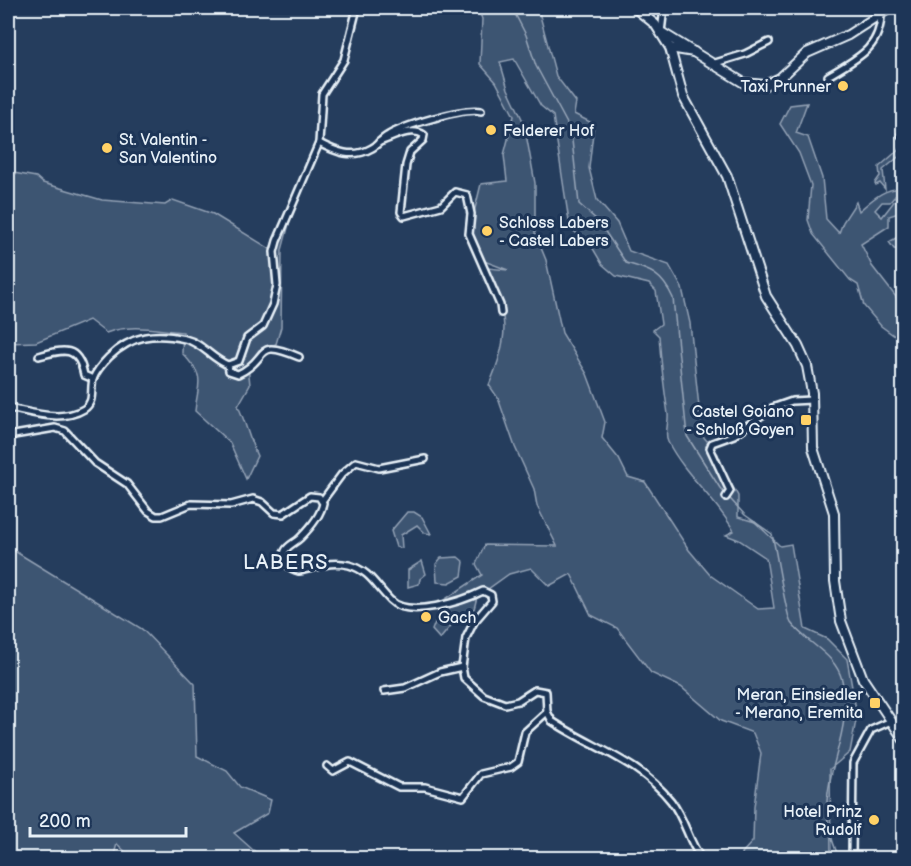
<svg xmlns="http://www.w3.org/2000/svg" width="911" height="866" viewBox="0 0 911 866" font-family="'Balsamiq Sans',sans-serif">
	<rect width="100%" height="100%" fill="#253d5d"/>
	<filter id="ink" filterUnits="userSpaceOnUse"><feTurbulence type="fractalNoise" baseFrequency=".0167" numOctaves="2"/><feDisplacementMap in="SourceGraphic" scale="12" xChannelSelector="R" yChannelSelector="G"/><feConvolveMatrix kernelMatrix="1 2 1 2 8 2 1 2 1" color-interpolation-filters="sRGB"/></filter>
	<g filter="url(#ink)">
		<!-- green -->
		<g fill="#3e5472" stroke="#93a2b5" stroke-width="1.5" fill-rule="evenodd">
			<path d="M 478,8 L 538,8 L 556,76 L 576,102 L 574,114 L 594,124 L 589,168 L 597,200 L 617,223 L 629,251 L 669,265 L 682,288 L 690,323 L 702,435 L 718,454 L 723,469 L 738,496 L 738,517 L 755,522 L 780,546 L 791,544 L 805,629 L 827,639 L 847,659 L 857,715 L 850,752 L 830,769 L 831,858 L 743,858 L 742,853 L 753,841 L 754,807 L 761,753 L 753,733 L 721,721 L 681,687 L 651,673 L 617,628 L 591,615 L 571,574 L 549,586 L 531,568 L 509,574 L 477,597 L 474,609 L 454,622 L 440,639 L 432,630 L 444,600 L 482,575 L 476,564 L 485,545 L 557,546 L 537,506 L 534,489 L 515,447 L 498,398 L 489,385 C 511,335 507,317 488,268 L 508,270 L 476,258 L 470,229 L 481,184 L 507,181 L 504,155 L 514,116 L 496,82 L 480,64 L 482,19 ZM 514,59 L 541,106 L 553,116 L 570,228 L 591,245 L 602,264 L 616,276 L 649,284 L 656,291 L 661,324 L 653,330 L 659,336 C 661,363 664,388 668,414 C 669,423 664,434 668,442 C 685,475 715,498 734,531 L 726,535 L 739,540 L 766,558 L 774,608 L 758,609 L 710,575 L 689,550 L 645,482 L 628,477 L 619,459 L 602,438 L 605,422 L 587,374 L 562,333 L 546,260 L 535,233 L 535,183 L 524,123 L 508,89 L 500,62 Z"/>
			<path d="M 807,103 L 796,133 L 808,137 L 822,178 L 826,219 L 839,233 L 843,222 L 856,202 L 859,211 C 872,200 885,187 903,189 L 903,193 L 896,195 L 890,202 L 882,202 L 875,210 L 882,217 L 896,199 L 901,208 L 899,213 L 889,216 L 889,226 L 861,244 L 872,266 L 903,306 L 903,342 L 881,326 L 864,306 L 858,285 L 850,280 L 813,234 L 808,220 L 811,185 L 799,153 L 780,124 L 790,105 Z"/>
			<path d="M 903,146 L 903,153 L 883,170 L 885,189 L 880,183 L 876,185 L 875,183 L 880,176 L 879,167 Z"/>
			<path d="M 8,172 L 36,177 L 43,183 L 102,200 L 165,205 L 173,200 L 213,214 L 270,249 L 280,224 L 289,224 L 282,250 L 281,327 L 276,344 L 259,350 L 248,365 L 250,385 L 238,406 C 246,423 249,439 257,456 L 246,479 L 230,443 L 195,411 C 198,381 207,379 182,353 L 183,332 C 156,330 132,323 106,333 L 89,320 L 36,342 L 8,343 Z"/>
			<path d="M 903,234 L 903,250 L 894,249 L 889,242 Z"/>
			<path d="M 407,512 L 414,512 L 422,517 L 431,534 L 425,533 L 417,525 L 401,535 L 402,548 L 396,547 L 391,531 Z"/>
			<path d="M 8,547 L 142,629 L 195,684 L 197,756 L 227,771 L 240,787 L 271,800 L 268,813 L 234,833 L 262,858 L 132,858 L 117,844 L 113,858 L 8,858 Z"/>
			<path d="M 458,557 L 464,562 L 462,576 L 449,583 L 437,582 L 436,564 L 441,558 Z"/>
			<path d="M 422,561 L 426,574 L 420,579 L 419,584 L 408,587 L 408,570 Z"/>
		</g>
		<g fill="none" stroke-linecap="round" stroke-linejoin="round">
			<!-- stream -->
			<path stroke="#99a8ba" stroke-width="1.5" d="M 512,8 L 526,35 L 536,66 L 571,131 L 579,204 L 598,221 L 626,263 C 651,270 662,274 673,298 L 687,436 L 720,488 L 745,515 L 772,534 C 776,549 786,616 791,623 C 806,643 836,654 842,680 C 853,724 830,759 827,801 C 826,822 831,839 839,858"/>
			<!-- street casing -->
			<g stroke="#e8f1f8" stroke-width="10">
				<g id="street">
					<path d="M 661,32 L 664,8"/>
					<path d="M 712,64 L 745,54 L 769,42"/>
					<path d="M 828,76 C 856,59 881,49 881,13"/>
					<path d="M 901,135 L 904,135"/>
					<path d="M 379,142 C 392,138 411,126 424,135 L 423,140 L 410,152 L 406,165 L 401,212 L 404,216 L 441,206 L 455,192 L 467,195 L 471,214 L 469,234 L 500,305 L 501,313"/>
					<path d="M 319,143 C 336,152 353,159 372,148 C 378,145 381,139 387,136 C 402,126 464,107 481,111"/>
					<path d="M 39,356 C 64,349 78,345 84,375 L 93,379"/>
					<path d="M 228,365 L 229,371 L 238,374 C 271,359 252,337 299,357"/>
					<path d="M 8,408 C 31,412 61,423 84,409 C 95,402 90,390 93,379 C 96,371 103,363 109,357 C 132,335 155,332 185,339 C 202,343 212,359 228,365 L 239,361 L 247,338 L 263,326 L 273,304 L 277,285 L 274,252 L 277,241 L 319,143 L 322,94 L 344,60 L 357,8"/>
					<path d="M 8,436 L 55,428 L 65,431 L 95,463 L 127,484 L 148,511 L 156,516 L 162,516 L 191,504 L 231,505 L 253,499 L 262,502 L 274,513 L 283,514 L 310,496 L 319,497 L 323,503 C 321,515 309,529 300,538 C 295,543 288,545 285,551 C 279,561 290,569 299,571 C 317,568 329,560 349,565 C 370,571 375,585 390,600 C 408,619 463,601 483,591 L 491,595 L 492,601 L 474,622 L 466,638 L 462,667 L 464,678 L 484,696 L 505,704 L 518,701 L 535,690 L 546,692 L 547,712 L 525,732 L 518,762 L 511,767 L 481,774 L 463,797 L 425,787 L 399,787 L 350,762 L 333,771 L 327,766"/>
					<path d="M 726,497 L 730,491 L 710,448 L 712,443 L 734,435 L 772,408 L 792,401 L 812,400"/>
					<path d="M 322,501 L 342,474 L 356,462 L 379,468 L 425,459"/>
					<path d="M 384,691 L 405,688 L 440,672 L 462,667"/>
					<path d="M 547,712 L 552,721 C 592,748 638,760 671,801 C 685,819 688,841 701,858"/>
					<path d="M 852,858 L 853,763 L 871,730 L 891,721"/>
				</g>
			</g>
			<!-- secondary casing -->
			<g stroke="#e8f1f8" stroke-width="12">
				<g id="secondary">
					<path d="M 635,8 L 655,24 L 670,48 L 683,96 L 727,176 L 766,296 L 798,346 L 807,366 L 812,393 L 813,448 L 834,513 L 835,581 L 841,621 L 863,679 L 904,740"/>
					<path d="M 661,32 L 744,83 L 765,85 L 780,78 L 807,53 L 848,35 L 890,8"/>
					<path d="M 670,48 L 694,52"/>
				</g>
			</g>
			<!-- street -->
			<use href="#street" stroke="#1d3557" stroke-width="5"/>
			<!-- secondary -->
			<use href="#secondary" stroke="#1d3557" stroke-width="8"/>
		</g>
	</g>
	<!-- markers -->
	<g fill="#ffd166" stroke="#1d3557" stroke-width="2">
		<circle cx="843" cy="86" r="6"/>
		<circle cx="491" cy="130" r="6"/>
		<circle cx="107" cy="148" r="6"/>
		<circle cx="487" cy="231" r="6"/>
		<rect x="800" y="414" width="12" height="12" rx="3"/>
		<circle cx="426" cy="617" r="6"/>
		<rect x="869" y="697" width="12" height="12" rx="3"/>
		<circle cx="874" cy="820" r="6"/>
	</g>
	<g text-anchor="middle" stroke-width="6" stroke-linejoin="round" paint-order="stroke">
		<!-- poi labels -->
		<g font-size="16" fill="#e8f1f8" stroke="#1d3557" text-anchor="end">
			<text x="831" y="92">Taxi Prunner</text>
			<text x="503" y="136" text-anchor="start">Felderer Hof</text>
			<text x="119" y="145" text-anchor="start">St. Valentin -<tspan x="119" dy="18">San Valentino</tspan></text>
			<text x="499" y="228" text-anchor="start">Schloss Labers<tspan x="499" dy="18">- Castel Labers</tspan></text>
			<text x="794" y="417">Castel Goiano<tspan x="794" dy="18">- Schloß Goyen</tspan></text>
			<text x="438" y="623" text-anchor="start">Gach</text>
			<text x="863" y="700">Meran, Einsiedler<tspan x="863" dy="18">- Merano, Eremita</tspan></text>
			<text x="862" y="817">Hotel Prinz<tspan x="862" dy="18">Rudolf</tspan></text>
		</g>
		<!-- quarter labels -->
		<g font-size="20" letter-spacing="1.5" fill="#e8f1f8" stroke="#1d3557">
			<text x="286" y="569">LABERS</text>
		</g>
	</g>
	<!-- margin -->
	<rect width="911" height="866" fill="none" stroke="#1d3557" stroke-width="30"/>
	<rect x="15" y="15" width="881" height="836" fill="none" stroke="#e8f1f8" stroke-width="2" filter="url(#ink)"/>
	<!-- scale -->
	<path d="M30 827v9h156v-9" fill="none" stroke="#e8f1f8" stroke-width="3"/>
	<text x="39" y="827" font-size="18" fill="#e8f1f8" stroke="#1d3557" stroke-width="4.5" paint-order="stroke">200 m</text>
</svg>
